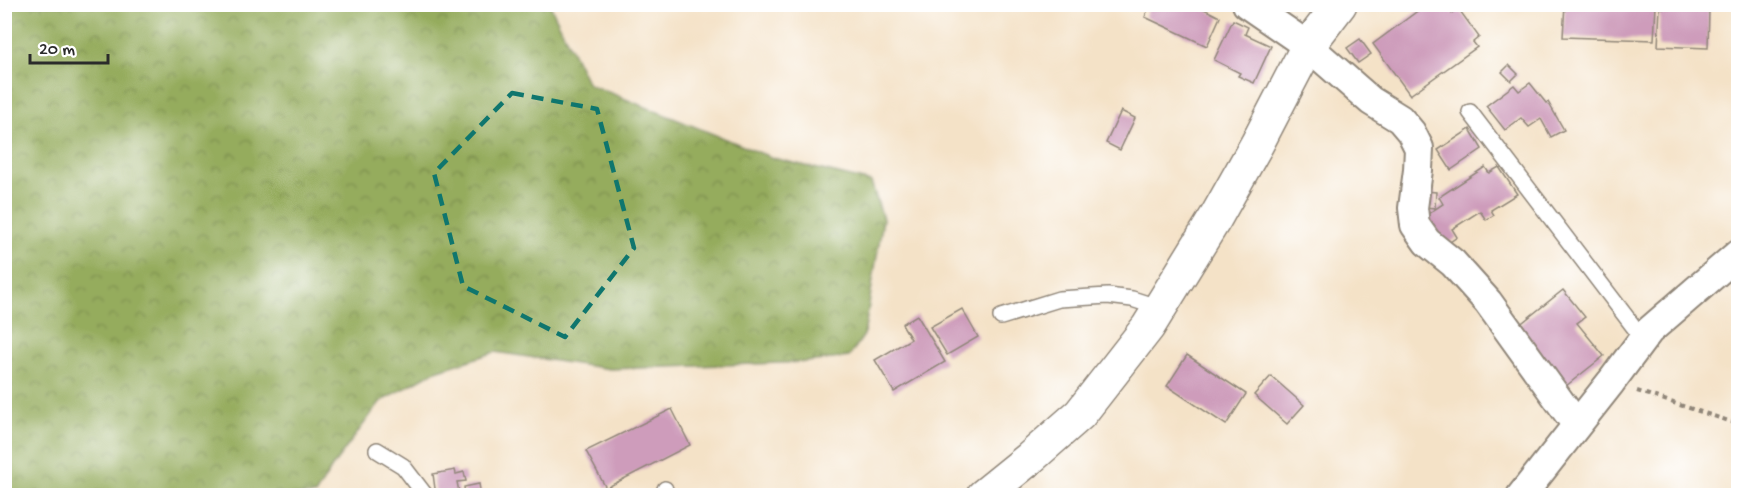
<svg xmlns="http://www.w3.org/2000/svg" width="1743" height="500" viewBox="0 0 1743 500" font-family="'Gochi Hand',sans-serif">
	<defs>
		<pattern id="forest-crowns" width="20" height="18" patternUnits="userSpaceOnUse" patternTransform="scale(1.5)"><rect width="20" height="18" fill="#95ac5d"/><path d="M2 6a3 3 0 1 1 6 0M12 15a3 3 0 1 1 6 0" fill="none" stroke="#7a8c4d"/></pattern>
	</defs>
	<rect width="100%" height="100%" fill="#fff"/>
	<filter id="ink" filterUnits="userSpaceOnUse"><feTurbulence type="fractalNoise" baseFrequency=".0167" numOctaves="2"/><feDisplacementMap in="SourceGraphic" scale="12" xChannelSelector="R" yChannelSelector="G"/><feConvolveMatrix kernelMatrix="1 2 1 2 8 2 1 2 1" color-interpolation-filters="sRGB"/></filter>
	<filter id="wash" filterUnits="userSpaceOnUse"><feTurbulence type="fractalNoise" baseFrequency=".008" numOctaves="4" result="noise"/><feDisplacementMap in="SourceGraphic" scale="24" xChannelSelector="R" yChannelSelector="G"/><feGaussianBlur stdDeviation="1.35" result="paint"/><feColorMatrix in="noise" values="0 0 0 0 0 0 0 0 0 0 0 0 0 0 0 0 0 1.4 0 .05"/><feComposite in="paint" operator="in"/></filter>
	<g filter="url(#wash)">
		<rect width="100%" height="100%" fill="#f4e2c7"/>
		<!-- forest -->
		<path fill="url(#forest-crowns)" stroke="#606c44" stroke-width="1.5" d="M 4,5 L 550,5 L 588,84 L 773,158 L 871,182 L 883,219 L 864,335 L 849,357 L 806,362 L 610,369 L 495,352 L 433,372 L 380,402 L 332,467 L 315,495 L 5,495 Z"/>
		<g id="blocks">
			<!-- building -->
			<g fill="#ce9cbb">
				<path d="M 1150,4 L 1194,4 L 1220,17 L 1207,46 L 1145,17 Z"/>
				<path d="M 1427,4 L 1446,4 L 1452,13 L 1458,8 L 1479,37 L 1473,42 L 1477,47 L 1410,95 L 1373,44 Z"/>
				<path d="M 1565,4 L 1656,6 L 1654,40 L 1563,37 Z"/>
				<path d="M 1660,8 L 1709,10 L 1708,48 L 1658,46 Z"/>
				<path d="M 1233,20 L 1248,27 L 1245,34 L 1271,46 L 1254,83 L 1238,76 L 1240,73 L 1214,60 Z"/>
				<path d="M 1360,39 L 1371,54 L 1358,63 L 1347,48 Z"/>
				<path d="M 1509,65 L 1518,74 L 1511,81 L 1502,72 Z"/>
				<path d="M 1530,83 L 1546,103 L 1548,102 L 1564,130 L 1551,137 L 1541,119 L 1529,127 L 1521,118 L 1505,130 L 1486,106 L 1514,85 L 1519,91 Z"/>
				<path d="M 1121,111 L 1135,118 L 1120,150 L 1106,143 Z"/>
				<path d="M 1470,129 L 1482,149 L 1451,170 L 1438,150 Z"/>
				<path d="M 1485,167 L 1489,173 L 1499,167 L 1517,194 L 1491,210 L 1494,215 L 1486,220 L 1480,211 L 1452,229 L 1457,237 L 1447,244 L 1423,217 L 1443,204 L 1439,197 Z"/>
				<path d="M 1425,191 L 1436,192 L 1435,208 L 1424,207 Z"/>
				<path d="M 1563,290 L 1585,317 L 1577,323 L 1604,356 L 1566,386 L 1518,326 Z"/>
				<path d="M 962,309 L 978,337 L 947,355 L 930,327 Z"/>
				<path d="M 917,315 L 945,362 L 894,392 L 875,360 L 911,339 L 902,324 Z"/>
				<path d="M 1187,355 L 1246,394 L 1226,425 L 1167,386 Z"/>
				<path d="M 1271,376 L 1304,405 L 1287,424 L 1254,395 Z"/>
				<path d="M 672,409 L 690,445 L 606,488 L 586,451 Z"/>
				<path d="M 455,470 L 456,474 L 464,472 L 466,481 L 457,482 L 459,492 L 436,496 L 433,474 Z"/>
				<path d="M 479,484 L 481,496 L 465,496 L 464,487 Z"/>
			</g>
		</g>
	</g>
	<g filter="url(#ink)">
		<use href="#blocks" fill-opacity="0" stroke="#908679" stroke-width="1.5"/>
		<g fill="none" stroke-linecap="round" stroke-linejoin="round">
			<!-- service casing -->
			<g stroke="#908679" stroke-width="18">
				<g id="service">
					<path d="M 1470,112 L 1643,339"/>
					<path d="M 1001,317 L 1059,299 L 1108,296 L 1132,299 L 1160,308"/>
					<path d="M 377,450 L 403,466 L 426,496"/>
					<path d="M 665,489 L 666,496"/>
				</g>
			</g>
			<!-- minor casing -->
			<g stroke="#908679" stroke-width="32">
				<g id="minor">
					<path d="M 1247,4 L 1308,46 L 1371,101 L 1400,119 L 1411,132 L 1419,148 L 1418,170 L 1413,208 L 1415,225 L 1427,242 L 1453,263 L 1488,302 L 1576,424"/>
					<path d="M 1521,496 L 1611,382 L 1649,331 L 1738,254"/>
				</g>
			</g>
			<!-- tertiary casing -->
			<g stroke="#908679" stroke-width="36">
				<path id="tertiary" d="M 983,496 L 1030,458 L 1080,414 L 1148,327 L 1216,217 L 1257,144 L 1308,46 L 1340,4"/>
			</g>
			<!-- path -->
			<path stroke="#908679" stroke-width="4" stroke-dasharray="4.5 4.5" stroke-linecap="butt" d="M 1637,391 L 1738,424"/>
			<!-- service -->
			<use href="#service" stroke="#fff" stroke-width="15"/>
			<!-- minor -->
			<use href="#minor" stroke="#fff" stroke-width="28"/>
			<!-- tertiary -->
			<use href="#tertiary" stroke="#fff" stroke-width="33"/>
		</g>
	</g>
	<!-- marked area -->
	<path fill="none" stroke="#0f766e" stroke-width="4.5" stroke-dasharray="12 8" stroke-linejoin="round" d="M 512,93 L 597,109 L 634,248 L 565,337 L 463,286 L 434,173 Z"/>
	<!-- margin -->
	<rect width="1743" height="500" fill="none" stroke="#fff" stroke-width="24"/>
	<!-- scale -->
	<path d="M30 54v9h78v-9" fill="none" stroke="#2b2b2b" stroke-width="3"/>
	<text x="39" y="54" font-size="18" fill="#2b2b2b" stroke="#ffffff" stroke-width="4.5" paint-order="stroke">20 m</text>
</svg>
